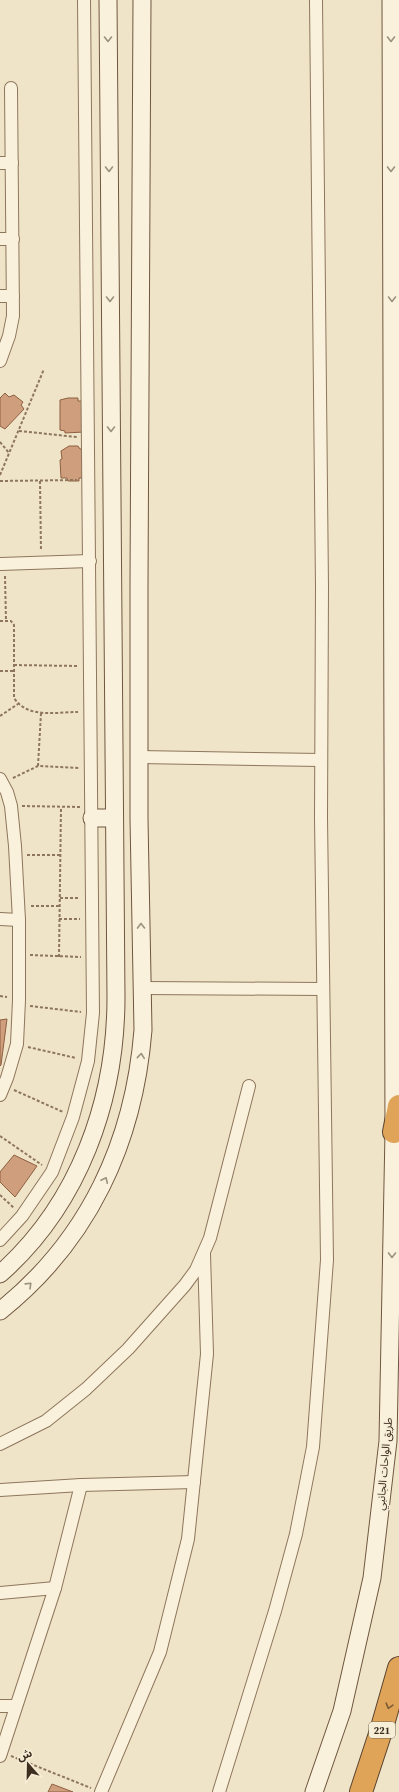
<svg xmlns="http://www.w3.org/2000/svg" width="399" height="1792" viewBox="0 0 399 1792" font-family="'Source Serif 4','Noto Sans Arabic',serif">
	<rect width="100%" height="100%" fill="#f0e4c8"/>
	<!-- building -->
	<g fill="#cf9f7d" stroke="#8d5f41">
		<path d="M 5,393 L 9,397 L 14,395 L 23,402 L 21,405 L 24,409 L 5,429 L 0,426 L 0,398 Z"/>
		<path d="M 68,398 L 78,398 L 78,401 L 84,401 L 84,432 L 65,433 L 65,431 L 60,430 L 60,400 Z"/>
		<path d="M 69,446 L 78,446 L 80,449 L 84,449 L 86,478 L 79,478 L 79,481 L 68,481 L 67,478 L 61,478 L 60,460 L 62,459 L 61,451 Z"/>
		<path d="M 7,1019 L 1,1065 L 0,1066 L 0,1020 Z"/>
		<path d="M 14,1155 L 37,1166 L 15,1197 L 0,1182 L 0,1172 Z"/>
		<path d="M 52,1784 L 73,1792 L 48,1792 Z"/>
	</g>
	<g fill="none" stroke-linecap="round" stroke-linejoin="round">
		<!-- street casing -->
		<g stroke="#8d765c" stroke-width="14">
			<g id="street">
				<path d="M 0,163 L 12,163"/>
				<path d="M 0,239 L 13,239"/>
				<path d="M 0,296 L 13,296"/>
				<path d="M 0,361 L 9,336 L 13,316 L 11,88"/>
				<path d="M 0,564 L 90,561"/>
				<path d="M 139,757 L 321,760"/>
				<path d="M 0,779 L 7,792 L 11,806 L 15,846 L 19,920 L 19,1000 L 17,1044 L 7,1078 L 0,1095"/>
				<path d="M 0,919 L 19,920"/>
				<path d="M 143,988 L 323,989"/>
				<path d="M 0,1240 L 22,1216 L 52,1172 L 73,1117 L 88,1061 L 93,1013 L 84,0"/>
				<path d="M 0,1444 L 46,1421 L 86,1389 L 128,1349 L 185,1285 L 196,1270 L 210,1238 L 249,1086"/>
				<path d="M 0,1490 L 81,1485 L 194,1482"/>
				<path d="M 0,1593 L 55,1588"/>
				<path d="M 0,1706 L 15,1706"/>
				<path d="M 0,1756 L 55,1588 L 81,1485"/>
				<path d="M 101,1792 L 160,1652 L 188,1539 L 207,1354 L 204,1254"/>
				<path d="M 219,1792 L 275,1611 L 296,1534 L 313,1447 L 327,1260 L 321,818 L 322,588 L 316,0"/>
			</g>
		</g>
		<!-- secondary casing -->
		<g stroke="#6f573f" stroke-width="19">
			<g id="secondary">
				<path d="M 92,818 L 114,818"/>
				<path d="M 0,1274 C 79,1204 116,1101 116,997 L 108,0"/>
				<path d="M 0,1311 C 89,1240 134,1142 143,1030 L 139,819 L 139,583 L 142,0"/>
				<path d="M 314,1792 L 342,1711 L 372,1578 L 388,1441 L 394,1132 L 391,0"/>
			</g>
		</g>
		<!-- highway casing -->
		<g stroke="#5b4430" stroke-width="24">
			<g id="highway">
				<path d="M 394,1132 L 399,1106"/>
				<path d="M 361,1792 L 381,1731 L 399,1668"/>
			</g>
		</g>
		<!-- path -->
		<g stroke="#8d765c" stroke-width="2" stroke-dasharray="3 2" stroke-linecap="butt">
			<path d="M 19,431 L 77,437"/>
			<path d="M 0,442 L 9,453"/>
			<path d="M 0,475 L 44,369"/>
			<path d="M 0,481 L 77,480"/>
			<path d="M 40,481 L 41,551"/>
			<path d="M 5,576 L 6,621"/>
			<path d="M 0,621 L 11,621 L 14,625 L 14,698 C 28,719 56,712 78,712"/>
			<path d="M 14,665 L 77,666"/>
			<path d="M 0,671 L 14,671"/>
			<path d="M 0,716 L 18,704"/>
			<path d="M 38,766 L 41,713"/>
			<path d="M 13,778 L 38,766 L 80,768"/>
			<path d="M 22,806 L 80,807"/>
			<path d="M 27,855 L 60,855"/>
			<path d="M 60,898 L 80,898"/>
			<path d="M 31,906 L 60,906"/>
			<path d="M 59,919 L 80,919"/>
			<path d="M 30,955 L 81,957"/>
			<path d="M 59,957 L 61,807"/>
			<path d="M 0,996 L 7,997"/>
			<path d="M 30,1006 L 81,1012"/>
			<path d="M 28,1047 L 76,1058"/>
			<path d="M 14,1090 L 63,1112"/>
			<path d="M 0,1136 L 42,1165"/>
			<path d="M 0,1195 L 14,1208"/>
			<path d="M 11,1756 L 91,1788"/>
		</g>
		<!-- street -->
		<use href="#street" stroke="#faf1dc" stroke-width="12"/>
		<!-- secondary -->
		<use href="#secondary" stroke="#faf1dc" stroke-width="17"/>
		<!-- highway -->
		<use href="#highway" stroke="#e0a458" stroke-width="22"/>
	</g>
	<!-- one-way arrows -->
	<defs><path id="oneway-chevron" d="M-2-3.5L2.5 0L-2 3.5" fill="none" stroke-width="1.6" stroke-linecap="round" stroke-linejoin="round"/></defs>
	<g stroke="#9c907e">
		<use href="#oneway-chevron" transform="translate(108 39) rotate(90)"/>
		<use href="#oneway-chevron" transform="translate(391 39) rotate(90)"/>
		<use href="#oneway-chevron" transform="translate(109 169) rotate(90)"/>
		<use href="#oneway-chevron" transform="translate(391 169) rotate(90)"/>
		<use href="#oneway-chevron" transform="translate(110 299) rotate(90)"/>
		<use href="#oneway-chevron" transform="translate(392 299) rotate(90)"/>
		<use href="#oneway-chevron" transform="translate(111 429) rotate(90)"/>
		<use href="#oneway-chevron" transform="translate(141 926) rotate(-91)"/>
		<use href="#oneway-chevron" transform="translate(141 1056) rotate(-84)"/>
		<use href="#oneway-chevron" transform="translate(105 1180) rotate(-65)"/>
		<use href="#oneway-chevron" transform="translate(392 1255) rotate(91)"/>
		<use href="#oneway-chevron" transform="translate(29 1285) rotate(-44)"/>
	</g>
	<use stroke="#7e5d36" href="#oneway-chevron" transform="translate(389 1706) rotate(106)"/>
	<g text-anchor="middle" stroke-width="3" stroke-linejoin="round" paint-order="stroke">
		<!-- shield labels -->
		<rect fill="#f7eed8" stroke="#756857" stroke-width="1" x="369" y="1722" width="26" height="16" rx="3"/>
		<g font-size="10" font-weight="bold" fill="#3d2e20">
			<text x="382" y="1734">221</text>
		</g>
		<!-- street labels -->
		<g font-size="11" fill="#3d2e20" stroke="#f7eed8">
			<text transform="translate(384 1464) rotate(-85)" y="4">طريق الواحات الجانبي</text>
		</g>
	</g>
	<!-- north arrow -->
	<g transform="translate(28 1764) rotate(340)" stroke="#f7eed8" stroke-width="3" paint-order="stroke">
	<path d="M0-3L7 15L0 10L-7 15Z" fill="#3d2e20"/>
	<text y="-6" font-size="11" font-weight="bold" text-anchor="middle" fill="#3d2e20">ش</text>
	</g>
</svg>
